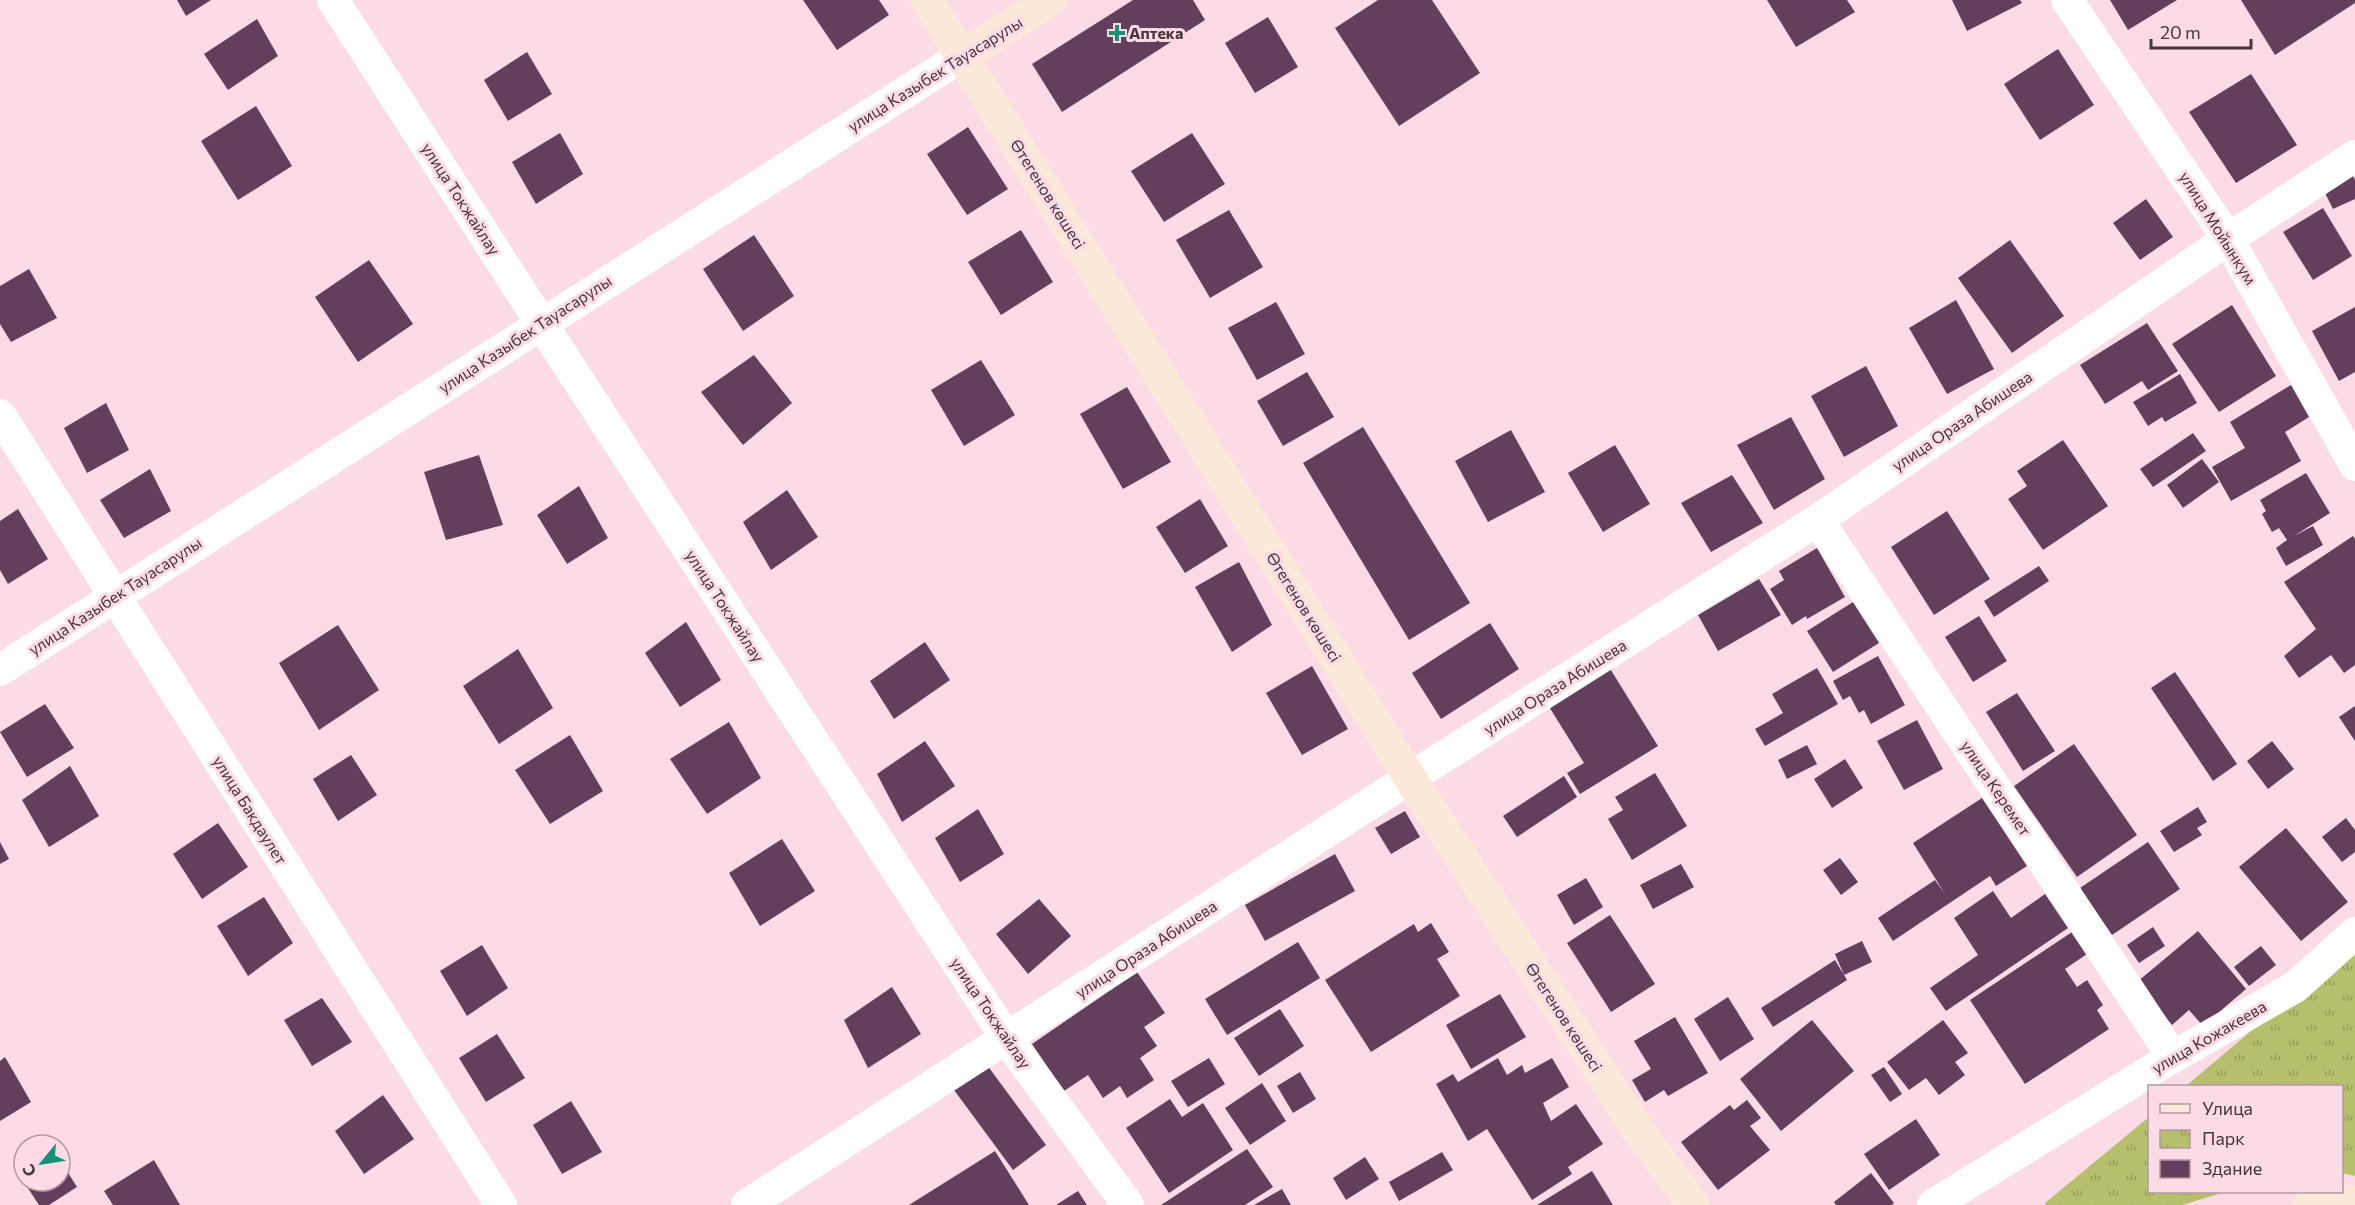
<svg xmlns="http://www.w3.org/2000/svg" width="2355" height="1205" viewBox="0 0 2355 1205" font-family="Commissioner,sans-serif">
	<defs>
		<pattern id="park-tufts" width="24" height="20" patternUnits="userSpaceOnUse" patternTransform="scale(1.5)"><rect width="24" height="20" fill="#b6bf6c"/><path d="M3 7l-1-3M5 7V3M7 7l1-3M15 17l-1-3M17 17v-4M19 17l1-3" fill="none" stroke="#969c5a"/></pattern>
	</defs>
	<rect width="100%" height="100%" fill="#fadbe6"/>
	<!-- park -->
	<g fill="url(#park-tufts)">
		<path d="M 2355,943 L 2355,1176 L 2342,1173 L 2342,1086 L 2186,1086 Z"/>
		<path d="M 2149,1117 L 2150,1192 L 2225,1192 L 2182,1205 L 2046,1205 L 2045,1203 Z"/>
	</g>
	<!-- building -->
	<g fill="#62405b">
		<path d="M 177,0 L 211,0 L 186,16 Z"/>
		<path d="M 803,0 L 879,0 L 889,15 L 837,50 Z"/>
		<path d="M 1133,0 L 1193,0 L 1205,20 L 1062,112 L 1032,64 Z"/>
		<path d="M 1378,0 L 1432,0 L 1480,73 L 1399,126 L 1335,28 Z"/>
		<path d="M 1767,0 L 1847,0 L 1855,12 L 1796,47 Z"/>
		<path d="M 1952,0 L 2020,0 L 2022,3 L 1967,31 Z"/>
		<path d="M 2110,0 L 2177,0 L 2128,30 Z"/>
		<path d="M 2241,0 L 2355,0 L 2355,3 L 2275,55 Z"/>
		<path d="M 1268,17 L 1298,67 L 1255,93 L 1225,43 Z"/>
		<path d="M 257,19 L 278,56 L 228,90 L 204,54 Z"/>
		<path d="M 2058,49 L 2094,105 L 2040,140 L 2004,84 Z"/>
		<path d="M 527,52 L 552,94 L 508,121 L 484,80 Z"/>
		<path d="M 2251,74 L 2297,145 L 2236,183 L 2189,112 Z"/>
		<path d="M 256,106 L 292,166 L 238,200 L 201,141 Z"/>
		<path d="M 968,127 L 1008,189 L 967,215 L 927,154 Z"/>
		<path d="M 560,133 L 583,174 L 536,204 L 512,162 Z"/>
		<path d="M 1192,133 L 1225,184 L 1164,222 L 1131,171 Z"/>
		<path d="M 2351,172 L 2355,180 L 2355,199 L 2333,209 L 2322,187 Z"/>
		<path d="M 2146,199 L 2173,237 L 2140,260 L 2113,223 Z"/>
		<path d="M 2323,208 L 2352,256 L 2313,280 L 2283,232 Z"/>
		<path d="M 1229,210 L 1263,267 L 1210,298 L 1176,240 Z"/>
		<path d="M 1021,230 L 1053,282 L 1001,315 L 968,262 Z"/>
		<path d="M 754,235 L 794,296 L 743,331 L 703,269 Z"/>
		<path d="M 2010,240 L 2064,316 L 2012,353 L 1958,278 Z"/>
		<path d="M 369,260 L 413,324 L 358,362 L 315,297 Z"/>
		<path d="M 29,269 L 57,318 L 11,342 L 0,324 L 0,286 Z"/>
		<path d="M 1956,300 L 1994,369 L 1947,394 L 1909,328 Z"/>
		<path d="M 1276,302 L 1305,354 L 1257,380 L 1228,328 Z"/>
		<path d="M 2232,305 L 2276,376 L 2219,412 L 2172,344 Z"/>
		<path d="M 2355,307 L 2355,372 L 2339,381 L 2312,331 Z"/>
		<path d="M 2147,323 L 2178,371 L 2148,390 L 2142,381 L 2105,404 L 2080,365 Z"/>
		<path d="M 754,355 L 792,403 L 743,445 L 701,392 Z"/>
		<path d="M 981,360 L 1015,415 L 964,446 L 931,390 Z"/>
		<path d="M 1866,366 L 1898,426 L 1844,457 L 1811,396 Z"/>
		<path d="M 1307,372 L 1334,417 L 1283,446 L 1257,401 Z"/>
		<path d="M 2180,374 L 2197,403 L 2165,422 L 2162,417 L 2148,426 L 2133,402 Z"/>
		<path d="M 2291,385 L 2309,417 L 2285,432 L 2301,461 L 2231,501 L 2212,467 L 2245,448 L 2230,422 Z"/>
		<path d="M 1127,387 L 1171,462 L 1123,489 L 1080,414 Z"/>
		<path d="M 106,403 L 129,450 L 87,473 L 64,428 Z"/>
		<path d="M 1791,417 L 1825,479 L 1774,510 L 1737,445 Z"/>
		<path d="M 1363,427 L 1470,603 L 1409,640 L 1303,463 Z"/>
		<path d="M 1511,430 L 1545,492 L 1488,522 L 1455,461 Z"/>
		<path d="M 2193,433 L 2206,451 L 2153,487 L 2140,469 Z"/>
		<path d="M 2063,440 L 2108,506 L 2043,550 L 2008,499 L 2027,486 L 2017,471 Z"/>
		<path d="M 1615,445 L 1650,504 L 1603,532 L 1568,473 Z"/>
		<path d="M 479,455 L 503,525 L 446,540 L 424,472 Z"/>
		<path d="M 2202,459 L 2219,482 L 2183,508 L 2167,485 Z"/>
		<path d="M 150,469 L 171,511 L 124,538 L 100,500 Z"/>
		<path d="M 2306,473 L 2330,513 L 2294,536 L 2313,526 L 2323,545 L 2286,566 L 2276,548 L 2287,540 L 2279,528 L 2272,532 L 2262,514 L 2266,511 L 2260,500 Z"/>
		<path d="M 1732,475 L 1763,523 L 1711,552 L 1681,503 Z"/>
		<path d="M 579,486 L 608,538 L 567,564 L 537,515 Z"/>
		<path d="M 787,490 L 818,537 L 771,570 L 743,522 Z"/>
		<path d="M 1200,499 L 1228,546 L 1185,573 L 1156,527 Z"/>
		<path d="M 18,509 L 48,559 L 8,584 L 0,570 L 0,521 Z"/>
		<path d="M 1947,511 L 1990,579 L 1934,615 L 1891,547 Z"/>
		<path d="M 2353,536 L 2355,539 L 2355,665 L 2344,673 L 2331,655 L 2299,678 L 2284,656 L 2316,629 L 2284,582 Z"/>
		<path d="M 1817,548 L 1845,597 L 1807,619 L 1806,616 L 1792,625 L 1770,589 L 1784,580 L 1779,571 Z"/>
		<path d="M 1239,562 L 1272,625 L 1232,652 L 1195,587 Z"/>
		<path d="M 2039,566 L 2049,581 L 1994,617 L 1984,601 Z"/>
		<path d="M 1759,579 L 1781,615 L 1718,651 L 1698,615 Z"/>
		<path d="M 1853,602 L 1879,643 L 1833,672 L 1807,631 Z"/>
		<path d="M 1979,616 L 2007,661 L 1973,682 L 1945,637 Z"/>
		<path d="M 686,622 L 721,680 L 680,707 L 645,653 Z"/>
		<path d="M 1490,623 L 1519,669 L 1441,719 L 1412,673 Z"/>
		<path d="M 338,625 L 379,690 L 319,730 L 279,663 Z"/>
		<path d="M 925,642 L 950,680 L 894,719 L 870,681 Z"/>
		<path d="M 518,649 L 553,708 L 499,744 L 463,686 Z"/>
		<path d="M 1878,656 L 1905,705 L 1871,724 L 1864,710 L 1859,713 L 1850,696 L 1843,700 L 1833,681 Z"/>
		<path d="M 1312,666 L 1348,729 L 1302,755 L 1266,693 Z"/>
		<path d="M 1609,667 L 1658,746 L 1580,794 L 1567,773 L 1584,763 L 1548,705 Z"/>
		<path d="M 1817,668 L 1838,704 L 1765,746 L 1755,729 L 1783,713 L 1772,694 Z"/>
		<path d="M 2175,672 L 2237,764 L 2213,781 L 2151,688 Z"/>
		<path d="M 2017,693 L 2055,751 L 2023,771 L 1986,712 Z"/>
		<path d="M 45,704 L 74,748 L 27,777 L 0,732 Z"/>
		<path d="M 2355,706 L 2355,741 L 2339,717 Z"/>
		<path d="M 1917,720 L 1943,769 L 1904,790 L 1877,741 Z"/>
		<path d="M 729,722 L 761,778 L 707,814 L 670,759 Z"/>
		<path d="M 570,735 L 603,791 L 550,824 L 515,770 Z"/>
		<path d="M 925,741 L 955,786 L 902,822 L 877,774 Z"/>
		<path d="M 2272,741 L 2294,769 L 2268,789 L 2247,761 Z"/>
		<path d="M 2074,744 L 2137,835 L 2077,877 L 2014,786 Z"/>
		<path d="M 1807,745 L 1817,764 L 1787,779 L 1778,760 Z"/>
		<path d="M 351,755 L 377,795 L 338,821 L 313,779 Z"/>
		<path d="M 1845,759 L 1863,788 L 1832,808 L 1814,779 Z"/>
		<path d="M 70,766 L 99,816 L 49,847 L 22,800 Z"/>
		<path d="M 1655,773 L 1687,826 L 1632,860 L 1608,819 L 1623,810 L 1615,797 Z"/>
		<path d="M 1564,776 L 1577,797 L 1517,837 L 1503,816 Z"/>
		<path d="M 1982,798 L 2027,866 L 1996,886 L 1990,876 L 1893,941 L 1878,918 L 1935,880 L 1945,894 L 1913,843 Z"/>
		<path d="M 2198,807 L 2207,822 L 2197,828 L 2202,835 L 2174,852 L 2160,831 Z"/>
		<path d="M 978,809 L 1004,854 L 960,882 L 935,838 Z"/>
		<path d="M 1405,811 L 1420,837 L 1391,854 L 1375,828 Z"/>
		<path d="M 2346,818 L 2355,830 L 2355,852 L 2342,862 L 2322,837 Z"/>
		<path d="M 218,823 L 248,867 L 202,899 L 173,854 Z"/>
		<path d="M 2286,828 L 2348,902 L 2301,941 L 2239,867 Z"/>
		<path d="M 782,839 L 815,891 L 760,926 L 729,873 Z"/>
		<path d="M 0,842 L 9,859 L 0,864 Z"/>
		<path d="M 2148,842 L 2180,889 L 2112,935 L 2080,888 Z"/>
		<path d="M 1335,854 L 1355,891 L 1265,941 L 1245,905 Z"/>
		<path d="M 1840,858 L 1858,882 L 1841,895 L 1823,870 Z"/>
		<path d="M 1681,864 L 1694,887 L 1653,909 L 1640,885 Z"/>
		<path d="M 1586,878 L 1603,907 L 1574,925 L 1557,895 Z"/>
		<path d="M 1993,891 L 2011,918 L 2045,894 L 2068,928 L 1946,1011 L 1930,988 L 1978,955 L 1954,918 Z"/>
		<path d="M 264,897 L 293,943 L 248,976 L 217,926 Z"/>
		<path d="M 1039,899 L 1071,936 L 1028,974 L 996,934 Z"/>
		<path d="M 1610,915 L 1655,984 L 1611,1012 L 1567,943 Z"/>
		<path d="M 1431,923 L 1449,952 L 1437,959 L 1460,996 L 1371,1052 L 1325,980 L 1414,924 L 1418,932 Z"/>
		<path d="M 2153,927 L 2165,946 L 2139,963 L 2127,945 Z"/>
		<path d="M 2198,931 L 2246,989 L 2203,1026 L 2189,1010 L 2172,1025 L 2137,982 Z"/>
		<path d="M 2072,932 L 2087,954 L 2065,969 L 2077,987 L 2087,980 L 2103,1005 L 2097,1010 L 2109,1029 L 2025,1084 L 1970,1000 Z"/>
		<path d="M 1862,941 L 1872,962 L 1844,975 L 1835,954 Z"/>
		<path d="M 1298,942 L 1320,978 L 1227,1035 L 1205,999 Z"/>
		<path d="M 482,945 L 508,988 L 467,1016 L 440,971 Z"/>
		<path d="M 2261,946 L 2276,965 L 2249,986 L 2234,967 Z"/>
		<path d="M 1835,960 L 1847,980 L 1773,1027 L 1761,1008 Z"/>
		<path d="M 1137,972 L 1165,1013 L 1144,1027 L 1157,1046 L 1140,1058 L 1154,1080 L 1127,1098 L 1120,1086 L 1103,1098 L 1088,1075 L 1064,1091 L 1032,1044 Z"/>
		<path d="M 892,987 L 921,1034 L 868,1068 L 844,1020 Z"/>
		<path d="M 1500,994 L 1526,1037 L 1471,1069 L 1446,1025 Z"/>
		<path d="M 1728,997 L 1754,1039 L 1720,1061 L 1694,1019 Z"/>
		<path d="M 322,998 L 352,1042 L 312,1066 L 284,1020 Z"/>
		<path d="M 1280,1009 L 1304,1046 L 1259,1076 L 1234,1038 Z"/>
		<path d="M 1675,1017 L 1708,1073 L 1668,1096 L 1664,1090 L 1645,1102 L 1632,1080 L 1651,1069 L 1634,1041 Z"/>
		<path d="M 1812,1020 L 1854,1071 L 1781,1131 L 1740,1079 Z"/>
		<path d="M 1943,1020 L 1968,1053 L 1955,1062 L 1965,1075 L 1939,1095 L 1926,1078 L 1909,1090 L 1887,1062 Z"/>
		<path d="M 497,1034 L 525,1078 L 486,1102 L 459,1058 Z"/>
		<path d="M 5,1057 L 31,1102 L 0,1121 L 0,1061 Z"/>
		<path d="M 1209,1058 L 1225,1084 L 1188,1107 L 1171,1081 Z"/>
		<path d="M 1498,1058 L 1507,1075 L 1522,1065 L 1525,1073 L 1552,1058 L 1569,1087 L 1543,1103 L 1551,1121 L 1576,1104 L 1603,1144 L 1568,1167 L 1572,1174 L 1532,1200 L 1487,1129 L 1468,1141 L 1436,1084 L 1453,1074 L 1458,1082 Z"/>
		<path d="M 987,1065 L 1046,1145 L 1013,1170 L 954,1090 Z"/>
		<path d="M 1884,1067 L 1902,1094 L 1890,1102 L 1871,1075 Z"/>
		<path d="M 1300,1072 L 1316,1099 L 1293,1113 L 1277,1086 Z"/>
		<path d="M 1262,1083 L 1286,1121 L 1250,1145 L 1225,1108 Z"/>
		<path d="M 383,1095 L 414,1139 L 364,1174 L 335,1131 Z"/>
		<path d="M 1170,1099 L 1182,1117 L 1203,1103 L 1233,1150 L 1169,1193 L 1126,1128 Z"/>
		<path d="M 1747,1100 L 1761,1118 L 1750,1126 L 1770,1150 L 1718,1190 L 1681,1142 L 1730,1105 L 1734,1110 Z"/>
		<path d="M 571,1101 L 602,1152 L 562,1174 L 533,1125 Z"/>
		<path d="M 1916,1119 L 1940,1155 L 1889,1190 L 1864,1154 Z"/>
		<path d="M 1247,1149 L 1273,1187 L 1245,1205 L 1161,1205 Z"/>
		<path d="M 995,1151 L 1029,1205 L 909,1205 Z"/>
		<path d="M 1442,1152 L 1453,1170 L 1399,1201 L 1389,1182 Z"/>
		<path d="M 1365,1157 L 1379,1179 L 1346,1200 L 1333,1178 Z"/>
		<path d="M 60,1160 L 77,1187 L 49,1205 L 39,1205 L 18,1173 L 24,1169 L 24,1181 L 60,1181 Z"/>
		<path d="M 154,1160 L 180,1205 L 113,1205 L 104,1191 Z"/>
		<path d="M 1592,1171 L 1613,1205 L 1537,1205 Z"/>
		<path d="M 1871,1173 L 1894,1203 L 1892,1205 L 1836,1205 L 1834,1202 Z"/>
		<path d="M 1282,1189 L 1291,1205 L 1254,1205 Z"/>
		<path d="M 1078,1191 L 1087,1205 L 1056,1205 Z"/>
	</g>
	<g fill="none" stroke-linecap="round" stroke-linejoin="round">
		<!-- street -->
		<g stroke="#fff" stroke-width="32">
			<path d="M 333,0 L 541,323 L 1007,1039 L 1128,1205"/>
			<path d="M 2067,0 L 2228,239 L 2355,465"/>
			<path d="M 0,415 L 501,1205"/>
			<path d="M 1818,520 L 2173,1057"/>
			<path d="M 0,670 L 962,56"/>
			<path d="M 747,1205 L 1410,778 L 1818,520 L 2228,239 L 2355,156"/>
			<path d="M 1933,1205 L 2173,1057 L 2295,987 L 2355,933"/>
		</g>
		<!-- secondary -->
		<g stroke="#fee8da" stroke-width="33">
			<path d="M 927,0 L 1410,778 L 1638,1130 L 1694,1205"/>
			<path d="M 962,56 L 1050,0"/>
			<path d="M 2309,1205 L 2325,1197 L 2355,1203"/>
		</g>
	</g>
	<!-- markers -->
	<path fill="#159178" stroke="#fadbe6" stroke-width="2" d="M1114 24h6v6h6v6h-6v6h-6v-6h-6v-6h6z"/>
	<g text-anchor="middle" stroke-width="6" stroke-linejoin="round" paint-order="stroke">
		<!-- poi labels -->
		<g font-size="16" font-weight="bold" fill="#48343c" stroke="#fadbe6" text-anchor="start">
			<text x="1129" y="39">Аптека</text>
		</g>
		<!-- street labels -->
		<g font-size="16" fill="#48343c" stroke="#fadbe6">
			<text transform="translate(935 74) rotate(-32)" y="6">улица Казыбек Тауасарулы</text>
			<text transform="translate(1048 194) rotate(58)" y="6">Өтегенов көшесі</text>
			<text transform="translate(461 199) rotate(57)" y="6">улица Токжайлау</text>
			<text transform="translate(2218 228) rotate(58)" y="6">улица Мойынкум</text>
			<text transform="translate(525 334) rotate(-33)" y="6">улица Казыбек Тауасарулы</text>
			<text transform="translate(1962 421) rotate(-34)" y="6">улица Ораза Абишева</text>
			<text transform="translate(115 596) rotate(-33)" y="6">улица Казыбек Тауасарулы</text>
			<text transform="translate(725 606) rotate(57)" y="6">улица Токжайлау</text>
			<text transform="translate(1304 607) rotate(58)" y="6">Өтегенов көшесі</text>
			<text transform="translate(1555 687) rotate(-32)" y="6">улица Ораза Абишева</text>
			<text transform="translate(1996 788) rotate(56)" y="6">улица Керемет</text>
			<text transform="translate(250 810) rotate(58)" y="6">улица Бакдаулет</text>
			<text transform="translate(1146 949) rotate(-33)" y="6">улица Ораза Абишева</text>
			<text transform="translate(991 1013) rotate(56)" y="6">улица Токжайлау</text>
			<text transform="translate(1564 1017) rotate(57)" y="6">Өтегенов көшесі</text>
			<text transform="translate(2209 1037) rotate(-30)" y="6">улица Кожакеева</text>
		</g>
	</g>
	<!-- legend -->
	<rect x="2148" y="1085" width="195" height="108" fill="#fadbe6" stroke="#b398a2" stroke-width="1.5"/>
	<rect x="2160" y="1104" width="30" height="9" fill="#fee8da" stroke="#b398a2" stroke-width="1.5"/>
	<text x="2202" y="1115" font-size="18" fill="#48343c">Улица</text>
	<rect x="2160" y="1130" width="30" height="18" fill="url(#park-tufts)" stroke="#b398a2" stroke-width="1.5"/>
	<text x="2202" y="1145" font-size="18" fill="#48343c">Парк</text>
	<rect x="2160" y="1160" width="30" height="18" fill="#62405b" stroke="#b398a2" stroke-width="1.5"/>
	<text x="2202" y="1175" font-size="18" fill="#48343c">Здание</text>
	<!-- north arrow -->
	<g transform="translate(42 1163) rotate(240)"><circle r="28" fill="#fadbe6" stroke="#b398a2" stroke-width="1.5"/>
	<path d="M0-4.5L10 22L0 15L-10 22Z" fill="#159178"/>
	<text y="-9" font-size="16" font-weight="bold" text-anchor="middle" fill="#48343c">С</text>
	</g>
	<!-- scale -->
	<path d="M2151 39v9h100v-9" fill="none" stroke="#48343c" stroke-width="3"/>
	<text x="2160" y="39" font-size="18" fill="#48343c" stroke="#fadbe6" stroke-width="4.5" paint-order="stroke">20 m</text>
</svg>
